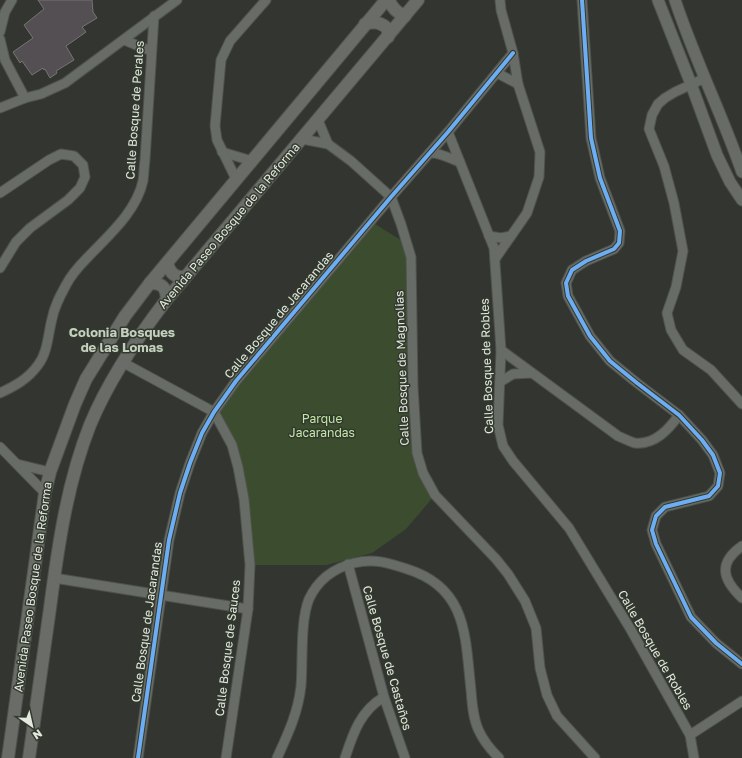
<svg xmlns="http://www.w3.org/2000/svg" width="742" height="758" viewBox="0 0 742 758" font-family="'Golos Text',sans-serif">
	<rect width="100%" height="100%" fill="#333630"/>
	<!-- green -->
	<path fill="#3c4d2f" d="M 370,221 L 407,244 L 417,453 L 435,495 L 406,529 L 372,553 L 326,565 L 250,565 L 238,467 L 214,412 Z"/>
	<!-- building -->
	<path fill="#544f52" stroke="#767574" d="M 38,0 L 92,0 L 93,12 L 97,18 L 82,27 L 86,32 L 66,46 L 74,60 L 56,71 L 57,73 L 50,78 L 45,69 L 44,70 L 43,68 L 32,75 L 22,61 L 20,63 L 13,52 L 33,38 L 24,25 L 44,9 Z"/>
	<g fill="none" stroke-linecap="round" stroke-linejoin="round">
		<!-- minor casing -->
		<g stroke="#4f524d" stroke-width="11">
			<g id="minor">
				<path d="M 582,0 L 591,138 L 600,178 L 620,231 L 619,243 L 614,249 L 586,261 L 572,270 L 566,283 L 568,296 L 590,336 L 610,361 L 637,383 L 679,415 L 702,440 L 713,455 L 720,473 L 718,486 L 709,496 L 665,507 L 656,516 L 652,530 L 656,544 L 691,617 L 716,643 L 742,664"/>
				<path d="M 0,32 L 5,12 L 12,0"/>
				<path d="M 0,39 L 5,60 L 25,98"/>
				<path d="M 124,40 L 151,51"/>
				<path d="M 497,73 L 518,84"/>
				<path d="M 705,78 L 675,92 L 665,98 L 658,104 L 652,115 L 649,129 L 664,166 L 674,203 L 683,251 L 676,287 L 667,313 L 671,330 L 683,350 L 711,370 L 742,404"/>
				<path d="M 0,108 L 25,98 L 41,94 L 65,83 L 177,0"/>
				<path d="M 318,120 L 328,144"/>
				<path d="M 448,132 L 494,248 L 501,350 L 498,425 L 503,446 L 513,461 L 569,528 L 631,630 L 690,735 L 694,758"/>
				<path d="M 302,139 L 328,144 L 351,161 L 391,197 L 401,224 L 411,257 L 413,386 L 417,453 L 423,473 L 435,495 L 496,559 L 508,574 L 525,601 L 536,628 L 540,668 L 547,695 L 557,716 L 595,758"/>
				<path d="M 222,152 L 252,161"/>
				<path d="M 430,153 C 439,152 451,159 460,162"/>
				<path d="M 236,179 L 217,140 L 215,126 L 221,60 L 230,41 L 266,0"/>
				<path d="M 0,193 L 49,160 L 61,154 L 74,156 L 83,165 L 85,177 L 80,188 L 68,200 L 30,228 L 16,242 L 0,268"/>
				<path d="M 489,236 L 501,238 L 511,236"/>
				<path d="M 495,259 L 527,213 L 539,177 L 540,152 L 518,84 L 513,53 L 501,10 L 500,0"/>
				<path d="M 501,350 L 618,436 C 623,438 630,442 635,443 C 655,445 669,429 679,415"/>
				<path d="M 122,362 L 214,412 L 232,445 L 238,467 L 244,499 L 250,565 L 248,609 L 226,758"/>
				<path d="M 500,382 L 513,374 L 532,373"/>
				<path d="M 0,393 C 15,386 28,379 38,365 C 48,352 48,334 52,319 C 54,307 60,296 66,285 C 71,275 80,265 88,257 C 109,235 136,212 143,181 C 144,174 144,167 145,160 L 154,16"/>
				<path d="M 0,447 L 45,493"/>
				<path d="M 17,464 L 50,472"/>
				<path d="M 742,546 C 718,563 722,579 742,598"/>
				<path d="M 348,564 L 384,697 L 405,758"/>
				<path d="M 54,578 L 248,609"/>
				<path d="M 690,735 L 742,701"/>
				<path d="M 138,758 L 169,540 L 180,493 L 190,463 L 202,433 L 214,412 L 236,381 L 391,197 L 448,132 L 513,53"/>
				<path d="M 277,758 C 288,734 298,713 301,686 C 303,662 300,621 309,599 C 318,580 334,568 354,563 C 374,558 389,563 407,569 C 468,588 465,637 471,690 C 472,703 473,719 479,731 C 484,742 491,750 499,758"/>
				<path d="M 345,758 C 353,733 361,710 384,697"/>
			</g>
		</g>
		<!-- tertiary casing -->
		<g stroke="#4f524d" stroke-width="13">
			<g id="tertiary">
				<path d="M 658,0 L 691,84 L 717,155 L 730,182 L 742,200"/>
				<path d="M 675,0 C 694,58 722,114 742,172"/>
			</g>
		</g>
		<!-- secondary casing -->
		<g stroke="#4f524d" stroke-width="14">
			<g id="secondary">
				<path d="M 389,0 C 392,8 397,13 405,16"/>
				<path d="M 365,24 C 374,21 381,22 388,29 L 388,37"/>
				<path d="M 167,263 C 170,273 175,278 185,277"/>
				<path d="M 150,283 C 162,283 166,287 167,299"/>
				<path d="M 8,758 L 45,493 L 50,472 L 75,404 L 86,379 L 125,316 L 150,283 L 386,0"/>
				<path d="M 29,758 C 36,708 43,658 50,608 C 58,547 67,483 90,425 C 109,379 137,338 167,299 L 418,0"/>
			</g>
		</g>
		<!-- minor -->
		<use href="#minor" stroke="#686c66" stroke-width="9"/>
		<!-- tertiary -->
		<use href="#tertiary" stroke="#686c66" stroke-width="11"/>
		<!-- secondary -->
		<use href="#secondary" stroke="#6a6d67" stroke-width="12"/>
		<!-- cycleway casing -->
		<g stroke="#32392d" stroke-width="6">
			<g id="cycleway">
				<path d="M 582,0 L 591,138 L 600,178 L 620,231 L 619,243 L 614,249 L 586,261 L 572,270 L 566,283 L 568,296 L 590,336 L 610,361 L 637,383 L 679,415 L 702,440 L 713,455 L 720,473 L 718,486 L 709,496 L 665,507 L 656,516 L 652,530 L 656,544 L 691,617 L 716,643 L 742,664"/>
				<path d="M 138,758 L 169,540 L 180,493 L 190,463 L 202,433 L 214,412 L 236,381 L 391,197 L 448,132 L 513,53"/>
			</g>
		</g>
		<!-- cycleway -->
		<use href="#cycleway" stroke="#6dadf4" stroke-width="4"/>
	</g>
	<g text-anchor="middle" stroke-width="3" stroke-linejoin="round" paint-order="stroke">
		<!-- street labels -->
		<g font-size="12" fill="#e3e8e0" stroke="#32392d">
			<text transform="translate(135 110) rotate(-86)" y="4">Calle Bosque de Perales</text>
			<text transform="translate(229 226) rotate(-50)" y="4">Avenida Paseo Bosque de la Reforma</text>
			<text transform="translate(279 315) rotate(-50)" y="4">Calle Bosque de Jacarandas</text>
			<text transform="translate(487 366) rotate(-92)" y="4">Calle Bosque de Robles</text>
			<text transform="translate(402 368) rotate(-92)" y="4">Calle Bosque de Magnolias</text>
			<text transform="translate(33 587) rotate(-82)" y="4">Avenida Paseo Bosque de la Reforma</text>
			<text transform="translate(147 622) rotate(-82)" y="4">Calle Bosque de Jacarandas</text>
			<text transform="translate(228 648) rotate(-83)" y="4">Calle Bosque de Sauces</text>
			<text transform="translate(655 650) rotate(60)" y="4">Calle Bosque de Robles</text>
			<text transform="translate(387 658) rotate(74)" y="4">Calle Bosque de Castaños</text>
		</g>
		<!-- park labels -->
		<g font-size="12" fill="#c1e7a7" stroke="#32392d">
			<text x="322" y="423">Parque<tspan x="322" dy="14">Jacarandas</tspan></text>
		</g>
		<!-- neighbourhood labels -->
		<g font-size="13" font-weight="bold" fill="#c5cfc0" stroke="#32392d">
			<text x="122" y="337">Colonia Bosques<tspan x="122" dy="15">de las Lomas</tspan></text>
		</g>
	</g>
	<!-- north arrow -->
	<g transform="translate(32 726) rotate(146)" stroke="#32392d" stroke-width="3" paint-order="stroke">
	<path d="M0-3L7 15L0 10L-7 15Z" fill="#e3e8e0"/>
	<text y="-6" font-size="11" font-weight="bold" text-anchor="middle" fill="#e3e8e0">N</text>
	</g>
</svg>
